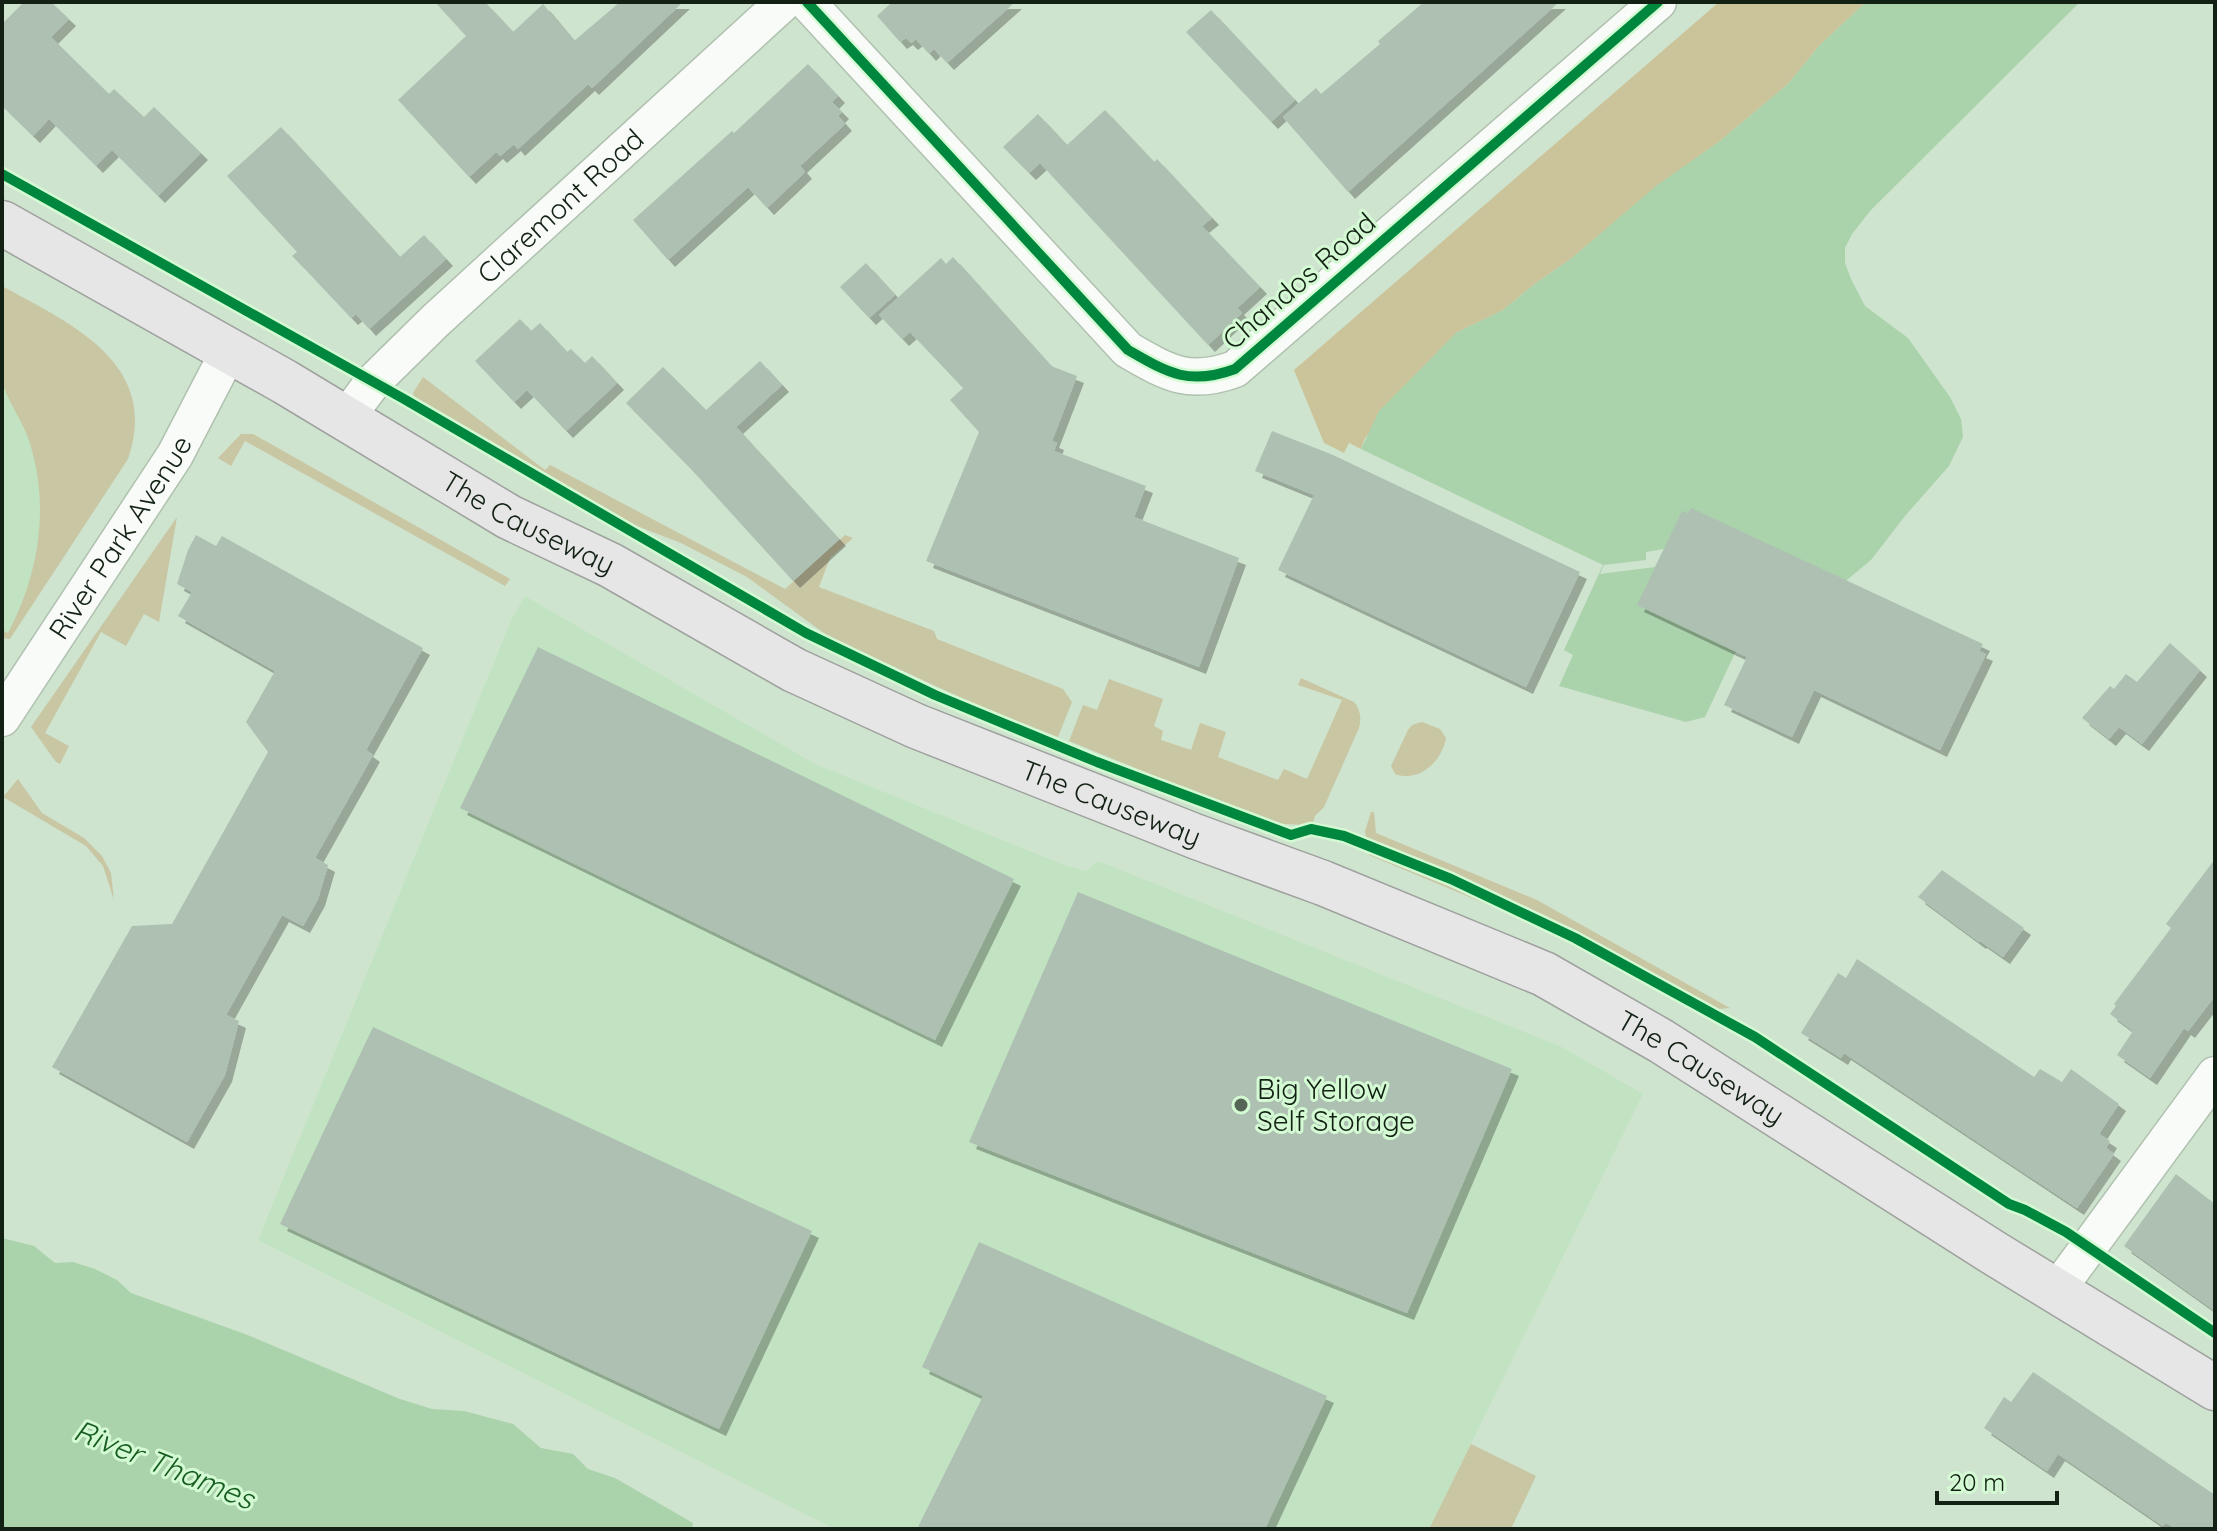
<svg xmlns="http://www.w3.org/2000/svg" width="2217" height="1531" viewBox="0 0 2217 1531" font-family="Quicksand,sans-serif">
	<defs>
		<filter id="shadow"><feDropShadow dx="7" dy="7" stdDeviation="0" flood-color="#0004"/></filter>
	</defs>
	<rect width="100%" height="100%" fill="#cfe4cf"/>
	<!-- built -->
	<g fill="#c2e3c2">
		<path d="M 2,360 L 130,435 L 2,643 Z"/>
		<path d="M 525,596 L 815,764 L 1064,865 L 1086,871 L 1098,861 L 1562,1047 L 1643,1094 L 1429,1529 L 835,1529 L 258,1240 L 512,618 Z"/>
	</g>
	<!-- green -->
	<g fill="#c8c6a3">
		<path d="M 2,286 C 71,324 161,363 128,459 L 10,639 L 2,638 L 2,630 L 8,633 C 40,573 51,500 27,435 C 20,418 8,400 3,385 C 0,370 2,306 2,286 Z"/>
		<path d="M 423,377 L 545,470 L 550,465 L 785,589 L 845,535 L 853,538 L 830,558 L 819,587 L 934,631 L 937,639 L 1063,689 L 1072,702 L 1058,737 L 972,703 L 828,636 L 747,577 L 681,543 L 580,504 L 524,477 L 417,408 L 413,393 Z"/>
		<path d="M 241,434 L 253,434 L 510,579 L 505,586 L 245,441 L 231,466 L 218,458 Z"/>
		<path d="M 177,517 L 159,622 L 144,614 L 126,646 L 101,632 L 45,733 L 69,746 L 60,764 L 56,762 L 31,727 Z"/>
		<path d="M 1301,678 L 1354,702 C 1360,709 1362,718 1359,728 L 1324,807 L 1315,816 L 1311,829 L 1302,825 L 1270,823 L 1069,741 L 1083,705 L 1097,710 L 1109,679 L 1163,699 L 1154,726 L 1163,731 L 1161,740 L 1191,750 L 1200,723 L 1226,732 L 1218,757 L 1278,780 L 1284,769 L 1307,779 L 1342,700 L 1298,685 Z"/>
		<path d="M 1422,722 L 1440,729 L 1446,738 C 1442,762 1418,783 1395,774 L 1391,766 L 1408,730 L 1412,725 Z"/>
		<path d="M 18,779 L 42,813 L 84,838 L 102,856 L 111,873 L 114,900 L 103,866 L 86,846 L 3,797 Z"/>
		<path d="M 1371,812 L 1374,812 L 1376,833 L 1537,900 L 1730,1008 L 1707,1010 L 1498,909 L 1369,855 L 1365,831 Z"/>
		<path d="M 1471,1444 L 1536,1476 L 1511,1529 L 1429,1529 Z"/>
	</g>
	<!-- forest -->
	<path fill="#cbc49a" d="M 1719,2 L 1866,2 L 1819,46 L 1788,84 L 1720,141 L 1656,187 L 1572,258 L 1536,283 L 1503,310 L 1456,333 L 1365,438 L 1361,449 L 1349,443 L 1344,453 L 1324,443 L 1294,370 Z"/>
	<!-- water -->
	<g fill="#aad2ab">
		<path d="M 1866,2 L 2080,2 L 1870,211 L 1852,234 L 1845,248 L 1845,263 L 1851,279 L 1865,306 L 1908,338 L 1950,397 L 1961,419 L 1963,437 L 1949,466 L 1905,516 L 1871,560 L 1848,579 L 1830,603 L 1735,653 L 1705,717 L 1686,722 L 1559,686 L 1573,655 L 1564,650 L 1603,565 L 1361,449 L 1379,411 L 1456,333 L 1503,310 L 1536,283 L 1572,258 L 1656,186 L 1720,141 L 1788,84 L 1819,46 Z"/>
		<path d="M 2,1238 L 34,1246 L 55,1263 L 73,1262 L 95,1269 L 117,1280 L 131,1293 L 245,1334 L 400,1399 L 432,1409 L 464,1411 L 513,1424 L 541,1448 L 573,1454 L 588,1469 L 615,1478 L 693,1523 L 692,1529 L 2,1529 Z"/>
	</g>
	<!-- pier -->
	<path fill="#cfe4cf" d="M 1664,549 L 1655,567 L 1600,574 L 1604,565 L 1646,560 L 1646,552 Z"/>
	<!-- building -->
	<g fill="#adc0b2" filter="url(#shadow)">
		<path d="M 24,2 L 51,2 L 69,19 L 51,37 L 109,94 L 114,89 L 144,117 L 154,107 L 201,153 L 158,196 L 112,150 L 96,166 L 49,119 L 33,136 L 2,106 L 2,24 Z"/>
		<path d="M 435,2 L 485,2 L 513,32 L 543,4 L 574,41 L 620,2 L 683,2 L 592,88 L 588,84 L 518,149 L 514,144 L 500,156 L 496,152 L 469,177 L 398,100 L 466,36 Z"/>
		<path d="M 892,2 L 1015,2 L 947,63 L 934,49 L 929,54 L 916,39 L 911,43 L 906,38 L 900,42 L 877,16 Z"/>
		<path d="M 1424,2 L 1559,2 L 1348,192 L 1283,117 L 1316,88 L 1321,94 L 1380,44 L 1378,41 Z"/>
		<path d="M 1211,10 L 1295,100 L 1271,122 L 1186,32 Z"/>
		<path d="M 808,64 L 838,96 L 832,102 L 842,112 L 838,116 L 845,124 L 800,166 L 805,172 L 767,208 L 748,187 L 668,260 L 633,220 L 732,131 L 734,133 Z"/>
		<path d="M 1105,110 L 1154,162 L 1157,159 L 1212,218 L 1202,226 L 1260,287 L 1237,308 L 1242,313 L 1208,345 L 1040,163 L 1029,173 L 1003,147 L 1038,114 L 1067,145 Z"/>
		<path d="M 281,127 L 400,257 L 424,235 L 446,259 L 369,329 L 356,314 L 351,318 L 303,267 L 292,256 L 297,252 L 227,176 Z"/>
		<path d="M 953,257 L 1051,366 L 1077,376 L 1052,441 L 1057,443 L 1054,451 L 1146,486 L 1134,517 L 1239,558 L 1199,667 L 926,561 L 979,432 L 950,400 L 963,388 L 910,332 L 902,339 L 879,315 L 941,258 L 946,264 Z"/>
		<path d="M 866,263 L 895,295 L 869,318 L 840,287 Z"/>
		<path d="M 520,319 L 531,331 L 540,323 L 567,352 L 571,349 L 585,363 L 592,356 L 617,383 L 566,431 L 527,390 L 514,402 L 475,361 Z"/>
		<path d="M 760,361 L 782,385 L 736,427 L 839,539 L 793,581 L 691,469 L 626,403 L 663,367 L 706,410 Z"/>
		<path d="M 1272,431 L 1333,455 L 1580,572 L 1526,687 L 1278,570 L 1314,495 L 1255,471 Z"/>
		<path d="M 1691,508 L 1983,644 L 1979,651 L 1986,654 L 1940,750 L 1814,690 L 1792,737 L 1724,705 L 1747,657 L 1637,605 L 1682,511 L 1688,513 Z"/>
		<path d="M 196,535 L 216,546 L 222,536 L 423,648 L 366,750 L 373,755 L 315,858 L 328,865 L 318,899 L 303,926 L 282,915 L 226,1015 L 239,1021 L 225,1075 L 187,1142 L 52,1067 L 132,926 L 172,924 L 268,752 L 246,722 L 275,671 L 178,616 L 192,592 L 177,584 L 188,550 Z"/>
		<path d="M 2170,643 L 2200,670 L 2142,744 L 2119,727 L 2109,739 L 2082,718 L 2110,686 L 2114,689 L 2126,674 L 2137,682 Z"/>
		<path d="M 538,647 L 1014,879 L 935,1040 L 460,808 Z"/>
		<path d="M 2215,859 L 2215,996 L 2188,1031 L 2184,1028 L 2150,1078 L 2117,1055 L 2133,1031 L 2110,1014 L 2116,1006 L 2114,1004 L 2171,928 L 2166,924 Z"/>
		<path d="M 1942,870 L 2024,928 L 2003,957 L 1980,941 L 1979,942 L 1918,897 Z"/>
		<path d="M 1078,892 L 1512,1069 L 1407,1313 L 969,1142 Z"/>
		<path d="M 1857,959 L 2034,1077 L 2040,1069 L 2062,1082 L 2071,1069 L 2119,1104 L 2099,1134 L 2110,1141 L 2106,1148 L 2114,1154 L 2077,1208 L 1844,1053 L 1841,1058 L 1801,1033 L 1838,973 L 1846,978 Z"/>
		<path d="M 373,1027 L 812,1231 L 719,1429 L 280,1224 Z"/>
		<path d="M 2176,1174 L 2215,1204 L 2215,1311 L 2124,1246 Z"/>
		<path d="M 979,1242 L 1327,1396 L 1265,1529 L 917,1529 L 983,1396 L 922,1367 Z"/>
		<path d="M 2033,1372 L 2215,1495 L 2215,1529 L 2177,1529 L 2166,1523 L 2163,1526 L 2058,1454 L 2047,1471 L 1984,1428 L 2004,1397 L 2011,1402 Z"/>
	</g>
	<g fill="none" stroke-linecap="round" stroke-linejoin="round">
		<!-- minor casing -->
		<g stroke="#b0c1b0" stroke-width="39">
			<g id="minor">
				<path d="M 807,2 L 1128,350 C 1168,373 1189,386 1235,369 L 1658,2"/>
				<path id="s1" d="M 346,418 L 373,382 L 435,321 L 784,2"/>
				<path id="s2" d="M 2,718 L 175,455 L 229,351"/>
				<path d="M 2057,1290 L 2215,1075"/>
			</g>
		</g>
		<!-- primary casing -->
		<g stroke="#9ea19e" stroke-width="47">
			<g id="primary">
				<path id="s3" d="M 2,223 L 285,382 L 509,517 L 610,565 L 794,670 L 916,726 L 1197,837 L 1323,883 L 1544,974 L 1661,1041 L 1994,1253 L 2215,1388"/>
			</g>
		</g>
		<!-- minor -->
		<use href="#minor" stroke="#f8fbf8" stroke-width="36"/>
		<!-- primary -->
		<use href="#primary" stroke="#e6e6e6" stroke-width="44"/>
		<!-- cycleway casing -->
		<g stroke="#d4fad4" stroke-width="15">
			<g id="cycleway">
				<path d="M 807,2 L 1128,350 C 1168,373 1189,386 1235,369 L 1658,2"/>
				<path d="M 2,174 L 404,399 L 806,633 L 935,695 L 1097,762 L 1291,835 L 1311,829 L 1344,836 L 1451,879 L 1575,938 L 1755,1037 L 2009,1204 L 2025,1210 L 2066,1232 L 2215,1333"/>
			</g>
		</g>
		<!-- cycleway -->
		<use href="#cycleway" stroke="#00873e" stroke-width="10"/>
	</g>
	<!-- markers -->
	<circle fill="#556555" stroke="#d4fad4" stroke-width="3" cx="1241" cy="1105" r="8"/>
	<g text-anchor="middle" stroke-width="6" stroke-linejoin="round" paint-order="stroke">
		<!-- street labels -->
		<g font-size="28" fill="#132114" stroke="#d4fad4">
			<text dy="10" stroke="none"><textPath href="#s1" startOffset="302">Claremont Road</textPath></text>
			<text transform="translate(1299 281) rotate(-41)" y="10">Chandos Road</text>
			<text dy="10" stroke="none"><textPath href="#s3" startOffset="606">The Causeway</textPath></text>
			<text dy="10" stroke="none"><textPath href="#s2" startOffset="216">River Park Avenue</textPath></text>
			<text dy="10" stroke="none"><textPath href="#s3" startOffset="1254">The Causeway</textPath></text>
			<text dy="10" stroke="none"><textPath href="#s3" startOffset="1902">The Causeway</textPath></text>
		</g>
		<!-- poi labels -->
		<g font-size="28" fill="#132114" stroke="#d4fad4" text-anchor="start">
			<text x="1257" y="1099">Big Yellow<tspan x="1257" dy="32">Self Storage</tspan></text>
		</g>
		<!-- water labels -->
		<g font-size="30" font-style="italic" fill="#175c20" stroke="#d4fad4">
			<text transform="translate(164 1465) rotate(22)" y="10">River Thames</text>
		</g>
	</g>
	<!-- border -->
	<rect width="2217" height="1531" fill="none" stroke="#132114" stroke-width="8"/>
	<!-- scale -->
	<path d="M1937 1491v12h120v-12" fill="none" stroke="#132114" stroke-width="4"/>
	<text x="1949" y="1491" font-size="24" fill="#132114" stroke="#d4fad4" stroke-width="6" paint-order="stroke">20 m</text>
</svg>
